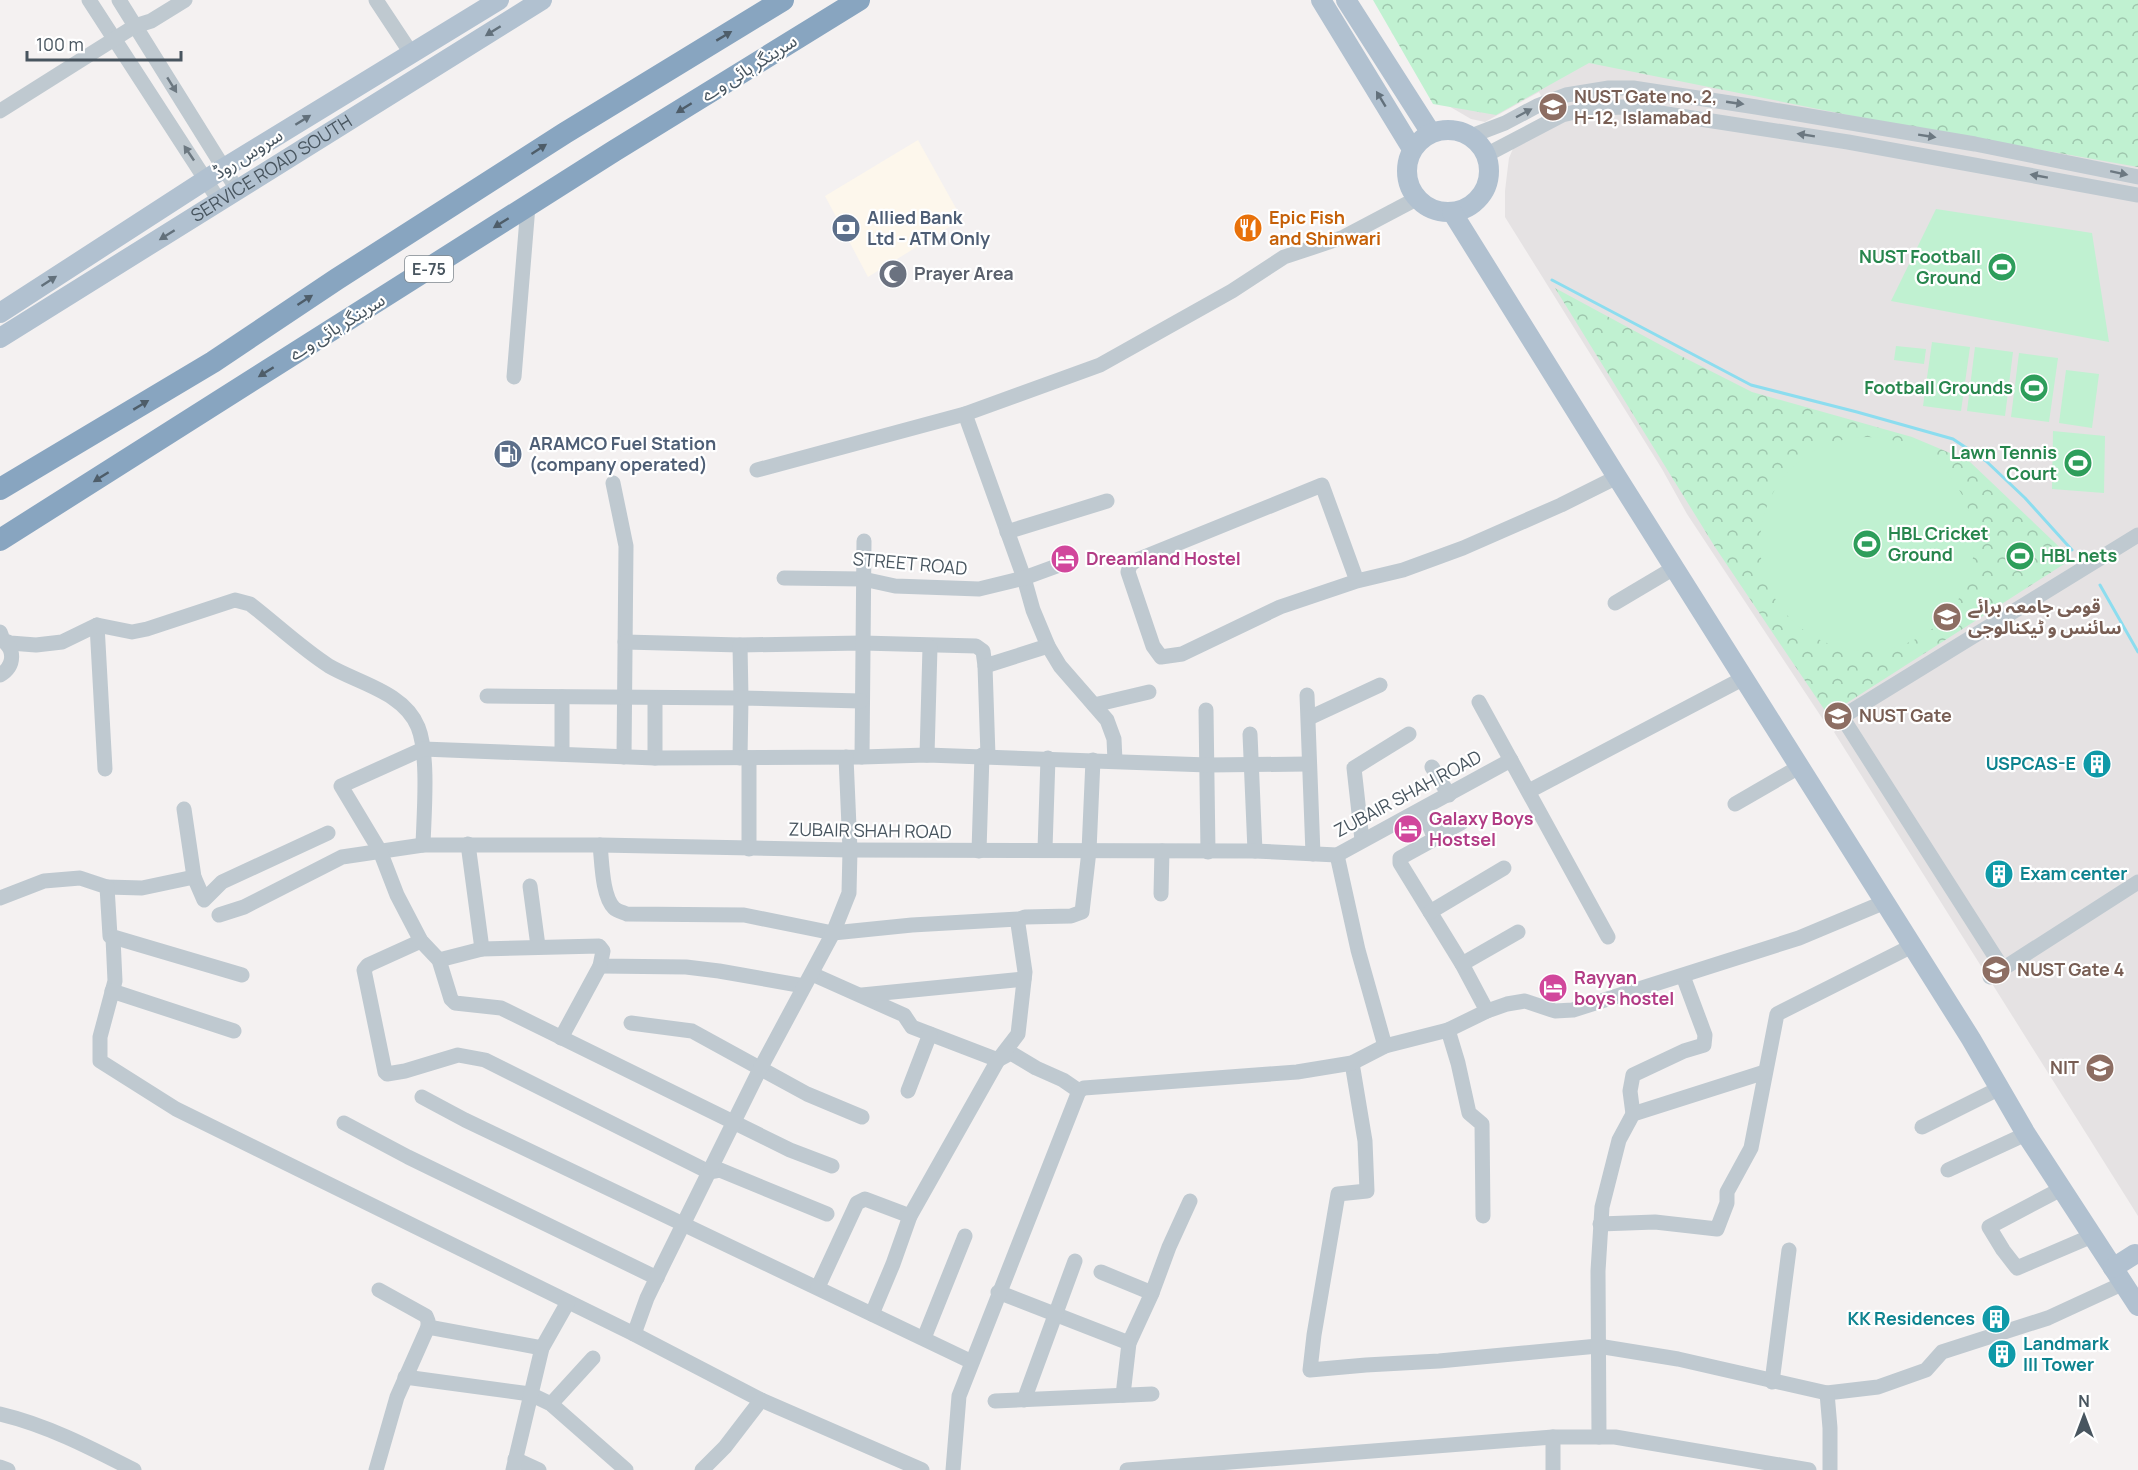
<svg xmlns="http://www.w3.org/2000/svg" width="2138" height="1470" viewBox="0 0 2138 1470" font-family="Manrope,'Noto Sans Arabic',sans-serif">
	<defs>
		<pattern id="forest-crowns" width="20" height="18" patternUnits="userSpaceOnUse" patternTransform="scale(1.5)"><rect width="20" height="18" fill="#c0f1d1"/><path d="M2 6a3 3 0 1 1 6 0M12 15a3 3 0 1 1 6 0" fill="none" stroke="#9ec6ad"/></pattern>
	</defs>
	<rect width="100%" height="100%" fill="#f4f1f1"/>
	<!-- commercial -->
	<path fill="#fdf7ec" d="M 918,140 L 962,219 L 868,277 L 825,196 Z"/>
	<!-- education -->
	<path fill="#e5e2e3" d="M 2138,0 L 2138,1216 L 1834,732 L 1838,728 L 1833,721 L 1824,721 L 1687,514 L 1662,469 L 1505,217 L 1505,191 L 1507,174 L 1509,158 L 1515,144 L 1556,123 L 1539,92 L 1485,122 L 1471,119 L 1447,105 L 1479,7 Z"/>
	<!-- forest -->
	<g fill="url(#forest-crowns)">
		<path d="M 1373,0 L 2138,0 L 2138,167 L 1883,122 L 1589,63 L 1496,115 L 1433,104 Z"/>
		<path d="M 1555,288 L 1681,356 L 1752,392 L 1912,437 L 1969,461 L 2072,559 L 1828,715 L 1715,547 Z"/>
	</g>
	<!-- pitch -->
	<g fill="#c0f1d1">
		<path d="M 1936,209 L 2092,233 L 2109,342 L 1891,301 Z"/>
		<path d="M 1932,342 L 1970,347 L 1961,411 L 1923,406 Z"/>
		<path d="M 1896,346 L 1926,349 L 1924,364 L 1894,360 Z"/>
		<path d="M 1975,347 L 2013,352 L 2005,416 L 1967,411 Z"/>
		<path d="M 2019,353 L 2058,358 L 2049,422 L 2011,417 Z"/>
		<path d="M 2066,370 L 2099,374 L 2092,428 L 2059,423 Z"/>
		<path d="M 2053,431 L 2105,436 L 2104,493 L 2052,489 Z"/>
		<circle cx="1867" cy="544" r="107"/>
	</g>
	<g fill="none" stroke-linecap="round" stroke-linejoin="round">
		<!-- stream -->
		<g stroke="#8cddef" stroke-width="3">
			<path d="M 1552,280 L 1751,385 L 1857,412 L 1953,439 L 1986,461 L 2025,498 L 2072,550"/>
			<path d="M 2100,585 L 2138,652"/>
		</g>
		<!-- minor -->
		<g stroke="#bfc9d0" stroke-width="15">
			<path d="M 89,0 L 220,202"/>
			<path d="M 119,0 L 238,191"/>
			<path d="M 376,0 L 411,53"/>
			<path d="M 0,111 L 135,26 L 151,21 L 185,0"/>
			<path d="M 1471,136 L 1505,123 L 1537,106 L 1566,95 L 1609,88 L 1633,88 L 1756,107 L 1975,144 L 2138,177"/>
			<path d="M 1486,155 L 1562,115 L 1588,109 L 1622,107 L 1848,142 L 2138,195"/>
			<path d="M 514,377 L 528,206"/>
			<path d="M 965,414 L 1024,578 L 1033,610 L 1048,646 L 1060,666 L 1107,720 L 1114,739 L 1115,761"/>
			<path d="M 757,470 L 965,414 L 1100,365 L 1232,291 L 1284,257 L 1344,237 L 1416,199"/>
			<path d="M 613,483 L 626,546 L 624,757"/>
			<path d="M 1007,532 L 1107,501"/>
			<path d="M 784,578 L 863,579 L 895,586 L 979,589 L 1024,578 L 1065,563"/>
			<path d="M 1357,581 L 1322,485 L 1137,560 L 1130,565 L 1128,572 L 1153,646 L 1161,657 L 1182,654 L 1280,607 L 1357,581 L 1403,570 L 1463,548 L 1561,505 L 1617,477"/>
			<path d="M 1615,603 L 1674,568"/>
			<path d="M 97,625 L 105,769"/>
			<path d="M 0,632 L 3,640 L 10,643 L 36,645 L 62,642 L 97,625 L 132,632 L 147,629 L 235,600 L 250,604 C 276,624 301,648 329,666 C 358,683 404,692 418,727 C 429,754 424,814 423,845"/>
			<path d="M 0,639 C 16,648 15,666 0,675"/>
			<path d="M 625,642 L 740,645 L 862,643 L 976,646 L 983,651 L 985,666 L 1048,646"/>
			<path d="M 985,666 L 988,756"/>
			<path d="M 1307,695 L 1313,854"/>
			<path d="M 487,696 L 741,698 L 740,645"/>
			<path d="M 655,698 L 655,758"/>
			<path d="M 1479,702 L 1608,937"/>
			<path d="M 1094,705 L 1149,692"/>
			<path d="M 1206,710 L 1208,852"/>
			<path d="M 1842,717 L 2003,969"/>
			<path d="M 1309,718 L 1380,685"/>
			<path d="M 1837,720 L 2138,535"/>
			<path d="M 1250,734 L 1255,851"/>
			<path d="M 562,754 L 562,697"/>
			<path d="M 927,755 L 930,647"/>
			<path d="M 862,757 L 864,541"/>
			<path d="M 740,758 L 741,698 L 861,701"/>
			<path d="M 1432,767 L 1449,795"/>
			<path d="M 1529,791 L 1744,678"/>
			<path d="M 1735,804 L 1799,767"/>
			<path d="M 184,809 L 194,877 L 204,900 L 222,882 L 328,833"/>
			<path d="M 1423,809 L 1434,837 L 1431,841 L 1400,858 L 1400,863 L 1462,964 L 1487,1011"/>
			<path d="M 1434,833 L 1439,835 L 1461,823"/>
			<path d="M 1362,840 L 1354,768 L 1409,734"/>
			<path d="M 468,844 L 482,949"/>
			<path d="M 600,845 C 602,862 602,896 614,908 C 617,911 622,912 627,914 L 744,915 L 833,933 L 912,925 L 1020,919"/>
			<path d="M 749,849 L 749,758"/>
			<path d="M 1045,849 L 1048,758"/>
			<path d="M 979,851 L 982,755"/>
			<path d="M 1337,855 L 1358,950 L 1385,1046"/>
			<path d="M 530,886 L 538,946"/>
			<path d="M 107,887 L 142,888 L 194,877"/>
			<path d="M 1161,894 L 1162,851"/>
			<path d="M 0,898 L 44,881 L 80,878 L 107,887 L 110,936 L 242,975"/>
			<path d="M 1430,912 L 1504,868"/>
			<path d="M 219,915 L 244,907 L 342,857 L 423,845 L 600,845 L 850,850 L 1255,851 L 1337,855 L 1511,760"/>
			<path d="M 113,938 L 115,981 L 100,1037 L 100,1061 L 176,1109 L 634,1334 L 761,1400 L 922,1470"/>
			<path d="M 421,941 L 368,965 L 364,970 L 385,1072 L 387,1074 L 405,1071 L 458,1055 L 485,1060 L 709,1172 L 720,1170 L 827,1214"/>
			<path d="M 439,960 L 482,949 L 599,946 L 603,951 L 600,966 L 686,967 L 719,971 L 804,986"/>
			<path d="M 1462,964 L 1518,932"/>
			<path d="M 812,974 L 904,1015 L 912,1027 L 998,1060 L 1011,1053 L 1036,1068 L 1063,1080 L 1079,1091"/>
			<path d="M 1990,977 L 2138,882"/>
			<path d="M 112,991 L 234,1031"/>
			<path d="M 862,995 L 1024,979"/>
			<path d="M 631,1023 L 692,1031 L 807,1094 L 862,1117"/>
			<path d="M 1448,1030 L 1458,1063 L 1469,1113 L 1482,1124 L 1483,1216"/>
			<path d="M 561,1038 L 600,966"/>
			<path d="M 1352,1063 L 1365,1141 L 1367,1191 L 1338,1194 L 1314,1335 L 1310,1370 L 1366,1365 L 1439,1361 L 1598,1346 L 1678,1359 L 1827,1393 L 1878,1387 L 1926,1370 L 1942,1352 L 2048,1318 L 2124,1283"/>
			<path d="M 908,1091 L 930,1034"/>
			<path d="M 422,1097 L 465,1120 L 972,1362"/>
			<path d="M 1633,1114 L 1630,1091 L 1633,1075 L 1684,1051 L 1704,1045 L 1705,1035 L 1683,976"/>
			<path d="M 344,1123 L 408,1157 L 657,1278"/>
			<path d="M 1922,1127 L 2000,1088"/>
			<path d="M 832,1166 L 790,1150 L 501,1008 L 455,1003 L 451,999 L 439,960 L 421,941 L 397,895 L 380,851 L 341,786 L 423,749 L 655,758 L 862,757 L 927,755 L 1208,765 L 1308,764"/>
			<path d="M 1948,1170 L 2026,1134"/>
			<path d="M 2063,1188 L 1989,1227 L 2003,1250 L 2017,1268 L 2092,1236"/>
			<path d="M 1600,1224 L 1655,1222 L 1717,1229 L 1727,1203 L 1727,1192 L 1751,1148 L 1777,1014 L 1912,946"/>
			<path d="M 1101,1272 L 1152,1293"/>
			<path d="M 818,1287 L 857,1203 L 865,1199 L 910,1216"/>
			<path d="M 998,1292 L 1129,1343"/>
			<path d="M 872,1314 L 893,1264 L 910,1216 L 998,1060 L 1018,1034 L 1025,972 L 1018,924 L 1020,919 L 1025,917 L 1071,916 L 1082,912 L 1089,851 L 1093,760"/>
			<path d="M 428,1327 L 542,1348"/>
			<path d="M 634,1334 L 647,1298 L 663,1265 L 760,1069 L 833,933 L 849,893 L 850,850 L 846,757"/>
			<path d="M 924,1338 L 965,1236"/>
			<path d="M 405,1377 L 530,1394 L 551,1404 L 626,1470"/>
			<path d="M 1772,1382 L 1789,1250"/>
			<path d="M 1827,1393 L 1830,1428 L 1830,1470"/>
			<path d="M 1123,1395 L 1129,1343 L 1152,1293 L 1169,1247 L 1190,1201"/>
			<path d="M 1024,1400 L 1075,1261"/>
			<path d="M 995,1401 L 1152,1394"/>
			<path d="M 551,1404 L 593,1358"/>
			<path d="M 0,1414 C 47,1425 91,1448 134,1470"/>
			<path d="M 1599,1437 L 1598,1271 L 1602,1207 L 1619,1140 L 1633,1114 L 1765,1072"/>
			<path d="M 515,1459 L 539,1470"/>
			<path d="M 0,1467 L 8,1470"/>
			<path d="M 376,1470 L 397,1397 L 428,1327 L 428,1321 L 426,1316 L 379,1290"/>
			<path d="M 513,1470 L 542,1348 L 568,1302"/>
			<path d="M 702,1470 L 725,1447 L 761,1400"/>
			<path d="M 953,1470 L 959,1396 L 1079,1091 L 1084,1088 L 1297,1072 L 1352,1063 L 1385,1046 L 1448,1030 L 1487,1011 L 1507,1004 L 1525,1001 L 1555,1011 L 1573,1010 L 1799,938 L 1885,902"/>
			<path d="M 1127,1470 L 1553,1437 L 1615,1437 L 1809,1470"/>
			<path d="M 1553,1470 L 1553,1437"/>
		</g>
		<!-- major -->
		<g stroke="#b1c1d0" stroke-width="20">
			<path d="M 1321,0 L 1412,149"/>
			<path d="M 1346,0 L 1431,133"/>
			<circle cx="1448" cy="171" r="41"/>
			<path d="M 1452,212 L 1617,477 L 1971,1039 L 2026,1134 L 2138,1306"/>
			<path d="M 0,313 L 224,168 L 499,0"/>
			<path id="s1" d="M 0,338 L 542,0"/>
			<path d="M 2113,1268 L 2135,1254"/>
		</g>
		<!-- highway -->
		<g stroke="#88a5c0" stroke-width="22">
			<path d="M 0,489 L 213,362 L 337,279 L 565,133 L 783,0"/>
			<path d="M 0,540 L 614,151 L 859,0"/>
		</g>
	</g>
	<!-- one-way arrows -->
	<defs><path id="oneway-solid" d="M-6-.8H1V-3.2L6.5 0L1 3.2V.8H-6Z" transform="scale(1.5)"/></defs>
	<g fill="#62707b">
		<use href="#oneway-solid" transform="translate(493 31) rotate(148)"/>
		<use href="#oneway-solid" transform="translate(1381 99) rotate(-121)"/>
		<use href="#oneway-solid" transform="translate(303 120) rotate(-32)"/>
		<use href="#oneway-solid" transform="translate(167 235) rotate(148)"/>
		<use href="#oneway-solid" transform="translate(49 281) rotate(-33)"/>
	</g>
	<g fill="#4e5d69">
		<use href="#oneway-solid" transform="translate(724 36) rotate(-31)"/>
		<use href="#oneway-solid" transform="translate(684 108) rotate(148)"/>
		<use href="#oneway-solid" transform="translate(539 149) rotate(-33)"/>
		<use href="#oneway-solid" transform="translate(501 223) rotate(148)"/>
		<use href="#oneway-solid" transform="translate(305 300) rotate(-33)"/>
		<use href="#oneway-solid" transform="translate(266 372) rotate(148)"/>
		<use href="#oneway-solid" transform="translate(141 405) rotate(-31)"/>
		<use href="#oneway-solid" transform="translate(101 477) rotate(148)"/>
	</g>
	<g fill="#6c7881">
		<use href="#oneway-solid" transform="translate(172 85) rotate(58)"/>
		<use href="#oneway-solid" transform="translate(1735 103) rotate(8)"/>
		<use href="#oneway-solid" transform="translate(1524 113) rotate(-28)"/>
		<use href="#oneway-solid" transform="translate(1806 135) rotate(-171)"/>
		<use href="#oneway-solid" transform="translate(1927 136) rotate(9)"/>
		<use href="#oneway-solid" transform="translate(189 153) rotate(-124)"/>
		<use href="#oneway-solid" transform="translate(2119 173) rotate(12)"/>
		<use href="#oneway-solid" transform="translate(2039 176) rotate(-170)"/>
	</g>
	<!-- icons -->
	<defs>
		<g id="university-disc" transform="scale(1.5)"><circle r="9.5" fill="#8d6e63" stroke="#fff"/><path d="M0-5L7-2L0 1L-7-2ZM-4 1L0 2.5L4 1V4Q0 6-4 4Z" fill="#fff"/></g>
		<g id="bank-disc" transform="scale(1.5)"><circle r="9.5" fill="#5c6f8a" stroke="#fff"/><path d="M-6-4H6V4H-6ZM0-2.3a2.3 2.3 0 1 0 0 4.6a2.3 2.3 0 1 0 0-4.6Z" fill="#fff"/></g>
		<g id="restaurant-disc" transform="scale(1.5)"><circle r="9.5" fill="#e8710a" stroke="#fff"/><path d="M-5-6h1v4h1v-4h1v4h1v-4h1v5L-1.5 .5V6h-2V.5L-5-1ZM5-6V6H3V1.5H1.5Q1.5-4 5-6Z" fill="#fff"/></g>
		<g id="stadium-disc" transform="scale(1.5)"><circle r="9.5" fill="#2e9e5b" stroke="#fff"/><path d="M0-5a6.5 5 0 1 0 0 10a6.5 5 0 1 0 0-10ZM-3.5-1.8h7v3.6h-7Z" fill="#fff"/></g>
		<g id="mosque-disc" transform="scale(1.5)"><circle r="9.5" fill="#6b7280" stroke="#fff"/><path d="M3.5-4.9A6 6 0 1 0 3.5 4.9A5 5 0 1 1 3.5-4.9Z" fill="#fff"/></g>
		<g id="fuel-disc" transform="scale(1.5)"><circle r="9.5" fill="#5c6f8a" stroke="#fff"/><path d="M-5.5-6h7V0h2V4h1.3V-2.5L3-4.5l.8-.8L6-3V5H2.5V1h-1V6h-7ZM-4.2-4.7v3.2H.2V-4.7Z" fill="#fff"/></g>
		<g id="hotel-disc" transform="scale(1.5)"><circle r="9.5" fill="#d1479c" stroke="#fff"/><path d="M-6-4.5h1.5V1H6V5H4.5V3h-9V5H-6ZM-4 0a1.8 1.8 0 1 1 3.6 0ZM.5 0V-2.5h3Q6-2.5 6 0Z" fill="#fff"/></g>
		<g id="building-disc" transform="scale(1.5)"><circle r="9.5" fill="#0f9aa8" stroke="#fff"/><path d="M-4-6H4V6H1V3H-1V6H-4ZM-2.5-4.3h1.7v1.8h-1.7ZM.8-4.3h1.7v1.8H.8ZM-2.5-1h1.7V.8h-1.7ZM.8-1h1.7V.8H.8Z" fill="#fff"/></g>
	</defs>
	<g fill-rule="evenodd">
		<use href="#university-disc" x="1553" y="107"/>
		<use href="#bank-disc" x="846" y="228"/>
		<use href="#restaurant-disc" x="1248" y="228"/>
		<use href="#stadium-disc" x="2002" y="267"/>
		<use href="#mosque-disc" x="893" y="274"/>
		<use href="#stadium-disc" x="2034" y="388"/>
		<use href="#fuel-disc" x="508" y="454"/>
		<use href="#stadium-disc" x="2078" y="463"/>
		<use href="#stadium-disc" x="1867" y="544"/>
		<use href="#stadium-disc" x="2020" y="556"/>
		<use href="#hotel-disc" x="1065" y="559"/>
		<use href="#university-disc" x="1947" y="617"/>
		<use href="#university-disc" x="1838" y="716"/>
		<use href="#building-disc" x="2097" y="764"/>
		<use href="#hotel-disc" x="1408" y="829"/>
		<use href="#building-disc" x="1999" y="874"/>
		<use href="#university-disc" x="1996" y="970"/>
		<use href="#hotel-disc" x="1553" y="988"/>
		<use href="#university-disc" x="2100" y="1068"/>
		<use href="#building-disc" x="1996" y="1319"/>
		<use href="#building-disc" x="2002" y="1354"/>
	</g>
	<g text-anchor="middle" stroke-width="4.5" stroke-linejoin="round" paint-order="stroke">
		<!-- shield labels -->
		<rect fill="#fff" stroke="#7f888f" stroke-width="1.5" x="405" y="256" width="48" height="26" rx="4.5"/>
		<g font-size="16" font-weight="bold" fill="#48555f">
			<text x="429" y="275">E-75</text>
		</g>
		<!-- street labels -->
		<g font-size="18" fill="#48555f" stroke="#fff">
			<text transform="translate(749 68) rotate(-32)" y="6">سرینگر ہائی وے</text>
			<text transform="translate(248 154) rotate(-32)" y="6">سروس روڈ</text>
			<text dy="6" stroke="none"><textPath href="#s1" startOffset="320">SERVICE ROAD SOUTH</textPath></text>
			<text transform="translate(337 327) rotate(-32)" y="6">سرینگر ہائی وے</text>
			<text transform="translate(910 564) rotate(5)" y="6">STREET ROAD</text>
			<text transform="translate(1408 794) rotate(-28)" y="6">ZUBAIR SHAH ROAD</text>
			<text transform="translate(870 831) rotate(1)" y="6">ZUBAIR SHAH ROAD</text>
		</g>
		<!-- education labels -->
		<g font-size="18" font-weight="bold" fill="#785e54" stroke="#fff" text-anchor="start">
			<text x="1574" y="103">NUST Gate no. 2,<tspan x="1574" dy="21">H-12, Islamabad</tspan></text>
			<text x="1968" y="613">قومی جامعہ برائے<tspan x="1968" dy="21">سائنس و ٹیکنالوجی</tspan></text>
			<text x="1859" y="722">NUST Gate</text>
			<text x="2017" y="976">NUST Gate 4</text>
			<text x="2079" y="1074" text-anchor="end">NIT</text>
		</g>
		<!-- service labels -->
		<g font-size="18" font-weight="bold" fill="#4e5e75" stroke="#fff" text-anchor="start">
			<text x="867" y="224">Allied Bank<tspan x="867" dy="21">Ltd - ATM Only</tspan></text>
			<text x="529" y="450">ARAMCO Fuel Station<tspan x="529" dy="21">(company operated)</tspan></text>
		</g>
		<!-- food labels -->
		<g font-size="18" font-weight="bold" fill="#c56008" stroke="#fff" text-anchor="start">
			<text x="1269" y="224">Epic Fish<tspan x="1269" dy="21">and Shinwari</tspan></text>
		</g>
		<!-- leisure labels -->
		<g font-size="18" font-weight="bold" fill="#27864d" stroke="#fff" text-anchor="end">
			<text x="1981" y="263">NUST Football<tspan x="1981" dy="21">Ground</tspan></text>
			<text x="2013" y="394">Football Grounds</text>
			<text x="2057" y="459">Lawn Tennis<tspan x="2057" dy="21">Court</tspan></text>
			<text x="1888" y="540" text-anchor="start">HBL Cricket<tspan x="1888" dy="21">Ground</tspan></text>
			<text x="2041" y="562" text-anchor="start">HBL nets</text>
		</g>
		<!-- worship labels -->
		<g font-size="18" font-weight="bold" fill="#5b616d" stroke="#fff" text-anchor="start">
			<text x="914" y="280">Prayer Area</text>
		</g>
		<!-- hotel labels -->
		<g font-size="18" font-weight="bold" fill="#b23c85" stroke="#fff" text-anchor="start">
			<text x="1086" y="565">Dreamland Hostel</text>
			<text x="1429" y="825">Galaxy Boys<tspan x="1429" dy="21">Hostsel</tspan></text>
			<text x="1574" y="984">Rayyan<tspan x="1574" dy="21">boys hostel</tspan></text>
		</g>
		<!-- culture labels -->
		<g font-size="18" font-weight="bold" fill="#0d838f" stroke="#fff" text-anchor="end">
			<text x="2076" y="770">USPCAS-E</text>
			<text x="2020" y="880" text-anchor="start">Exam center</text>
			<text x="1975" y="1325">KK Residences</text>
			<text x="2023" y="1350" text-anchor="start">Landmark<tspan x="2023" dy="21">III Tower</tspan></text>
		</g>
	</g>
	<!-- north arrow -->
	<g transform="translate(2084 1416)" stroke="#ffffff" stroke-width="4.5" paint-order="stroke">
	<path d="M0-4.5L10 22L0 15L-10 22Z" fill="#48555f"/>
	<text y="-9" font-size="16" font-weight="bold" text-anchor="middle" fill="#48555f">N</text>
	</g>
	<!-- scale -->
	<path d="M27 51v9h154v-9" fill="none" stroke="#48555f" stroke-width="3"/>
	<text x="36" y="51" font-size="18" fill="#48555f" stroke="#ffffff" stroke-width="4.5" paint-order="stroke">100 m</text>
</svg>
